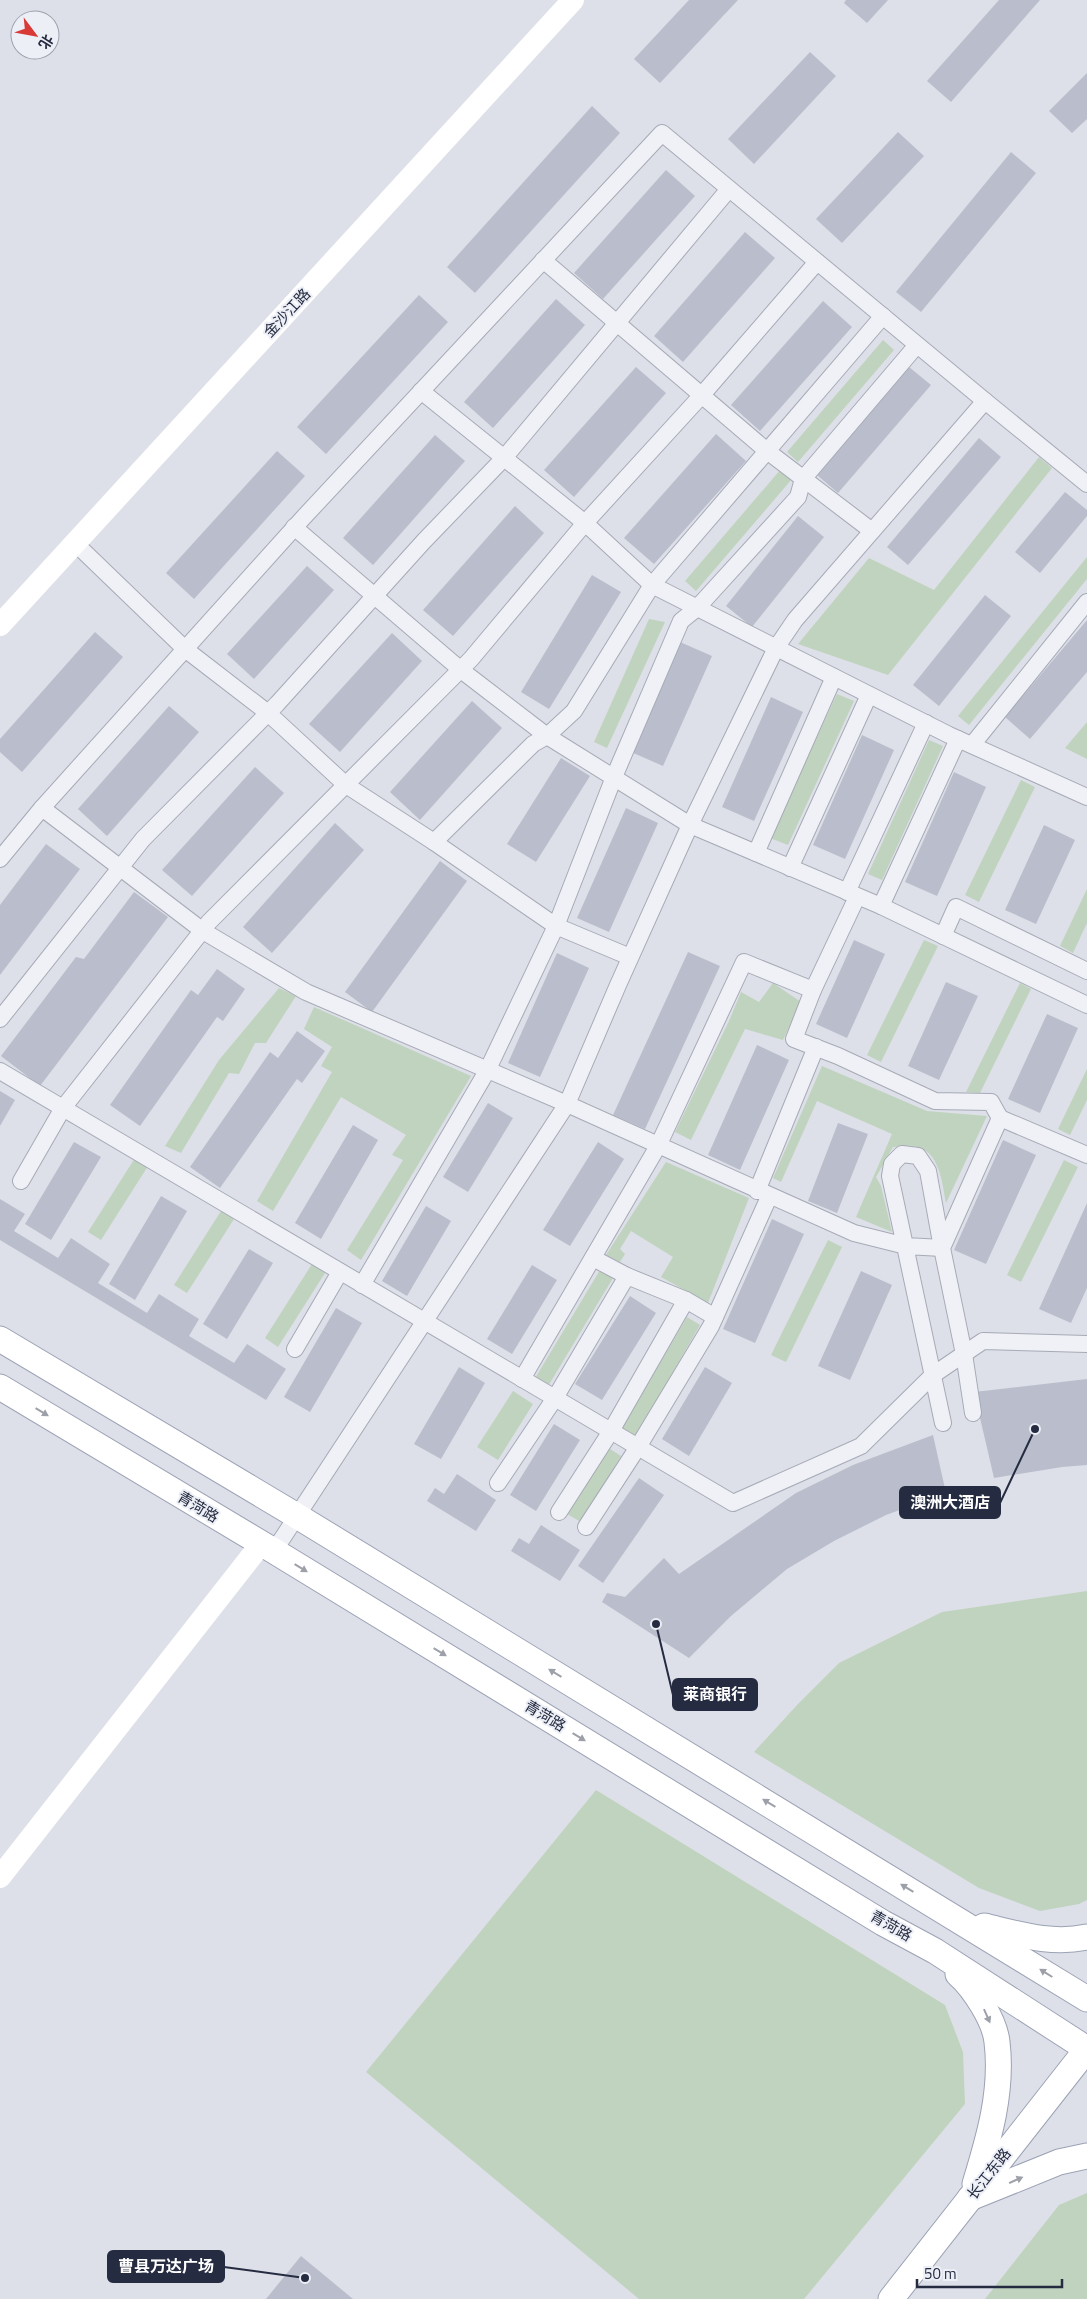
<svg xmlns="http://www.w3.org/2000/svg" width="1087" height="2299" viewBox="0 0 1087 2299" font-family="'Titillium Web','Noto Sans SC',sans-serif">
	<rect width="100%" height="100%" fill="#dde0e8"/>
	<!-- green -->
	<g fill="#c0d3be">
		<path d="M 883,340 L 894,350 L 798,462 L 787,452 Z"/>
		<path d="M 1039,457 L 1052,468 L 888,675 L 798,644 L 869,558 L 934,590 Z"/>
		<path d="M 781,469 L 792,479 L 696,591 L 685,581 Z"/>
		<path d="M 1087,557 L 1087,579 L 969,725 L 958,716 Z"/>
		<path d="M 649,619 L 665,622 L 607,748 L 594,742 Z"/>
		<path d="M 837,694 L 854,701 L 788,845 L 770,838 Z"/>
		<path d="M 1087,722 L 1087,759 L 1065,748 Z"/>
		<path d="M 929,740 L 943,746 L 882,880 L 868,874 Z"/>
		<path d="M 1021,780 L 1035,787 L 979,902 L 965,895 Z"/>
		<path d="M 1087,889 L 1087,923 L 1073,953 L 1060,946 Z"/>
		<path d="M 924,940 L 938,946 L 881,1062 L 867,1055 Z"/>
		<path d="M 773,983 L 801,1002 L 783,1040 L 745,1029 L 691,1140 L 675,1132 L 729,1021 L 741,992 L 759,1002 Z"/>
		<path d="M 1020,983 L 1031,989 L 980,1093 L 966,1092 Z"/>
		<path d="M 279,988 L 296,996 L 266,1043 L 255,1043 L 239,1074 L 229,1073 L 181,1153 L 165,1146 L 219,1060 Z"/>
		<path d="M 314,1007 L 471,1076 L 361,1260 L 347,1250 L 403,1160 L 392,1155 L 406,1135 L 341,1097 L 273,1211 L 257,1201 L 332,1072 L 321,1066 L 332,1047 L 304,1029 Z"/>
		<path d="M 822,1066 L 927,1111 L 987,1116 L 946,1203 C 942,1183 940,1149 913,1146 C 907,1145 899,1147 893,1147 L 876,1177 L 881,1186 L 892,1232 L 856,1217 L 892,1134 L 817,1101 L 781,1182 L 773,1178 Z"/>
		<path d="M 1087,1069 L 1087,1100 L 1070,1135 L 1058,1129 Z"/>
		<path d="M 135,1158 L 148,1166 L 101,1240 L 88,1232 Z"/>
		<path d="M 1064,1160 L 1078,1167 L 1021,1282 L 1007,1275 Z"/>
		<path d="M 666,1162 L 749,1198 L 708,1303 L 661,1277 L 673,1257 L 631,1231 L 620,1249 L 625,1254 L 620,1262 L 606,1255 Z"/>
		<path d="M 221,1211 L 234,1219 L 187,1293 L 174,1285 Z"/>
		<path d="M 828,1240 L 842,1247 L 786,1362 L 771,1355 Z"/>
		<path d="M 312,1264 L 325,1273 L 278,1347 L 265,1338 Z"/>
		<path d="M 600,1270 L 613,1278 L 547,1388 L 534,1380 Z"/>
		<path d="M 687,1317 L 700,1325 L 636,1436 L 622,1428 Z"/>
		<path d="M 513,1391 L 533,1404 L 498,1460 L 477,1447 Z"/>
		<path d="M 607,1447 L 621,1456 L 581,1522 L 567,1514 Z"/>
		<path d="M 1087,1591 L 1087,1900 L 1079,1904 L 1040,1911 L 979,1888 L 754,1752 L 798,1704 L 839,1663 L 942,1612 Z"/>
		<path d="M 596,1790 L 945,2005 L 963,2052 L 965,2104 L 804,2299 L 639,2299 L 366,2072 Z"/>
		<path d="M 1087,2193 L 1087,2299 L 985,2299 L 1059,2205 Z"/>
	</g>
	<!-- building -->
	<g fill="#babecc">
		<path d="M 689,0 L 738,0 L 660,83 L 634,59 Z"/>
		<path d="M 846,0 L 888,0 L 867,23 L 844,3 Z"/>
		<path d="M 999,0 L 1040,0 L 951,102 L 927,81 Z"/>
		<path d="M 810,52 L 836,76 L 754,164 L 728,139 Z"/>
		<path d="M 1087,73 L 1087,119 L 1072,133 L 1049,111 Z"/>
		<path d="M 592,106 L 620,133 L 475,293 L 447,267 Z"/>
		<path d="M 898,132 L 924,156 L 842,243 L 816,219 Z"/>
		<path d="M 1011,152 L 1036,173 L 921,312 L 896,292 Z"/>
		<path d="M 666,170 L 695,196 L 603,299 L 574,273 Z"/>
		<path d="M 745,232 L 775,258 L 683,362 L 654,336 Z"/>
		<path d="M 419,295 L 448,322 L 326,454 L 297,427 Z"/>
		<path d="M 556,299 L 585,325 L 493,428 L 464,402 Z"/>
		<path d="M 823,301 L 852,327 L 760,431 L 731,405 Z"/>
		<path d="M 636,367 L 666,393 L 574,497 L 544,470 Z"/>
		<path d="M 909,367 L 931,385 L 838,493 L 817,475 Z"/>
		<path d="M 716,434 L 746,461 L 654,564 L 624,538 Z"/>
		<path d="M 435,435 L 465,461 L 373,565 L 343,538 Z"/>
		<path d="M 979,438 L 1001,457 L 908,565 L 887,547 Z"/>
		<path d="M 277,451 L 305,476 L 194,599 L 166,573 Z"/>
		<path d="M 1065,492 L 1087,510 L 1087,516 L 1040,573 L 1015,552 Z"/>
		<path d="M 515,506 L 544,533 L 453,636 L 423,610 Z"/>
		<path d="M 798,516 L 824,537 L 752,627 L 726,606 Z"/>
		<path d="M 307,566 L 334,590 L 254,679 L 227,654 Z"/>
		<path d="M 592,575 L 621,592 L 549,709 L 521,692 Z"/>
		<path d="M 985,595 L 1011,616 L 939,706 L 913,685 Z"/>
		<path d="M 1087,620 L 1087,672 L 1030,739 L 1005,717 Z"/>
		<path d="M 95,632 L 123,657 L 22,772 L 0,752 L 0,739 Z"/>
		<path d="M 392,633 L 422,661 L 340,752 L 309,724 Z"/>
		<path d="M 680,642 L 712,656 L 663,766 L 631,752 Z"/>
		<path d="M 771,697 L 803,712 L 754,821 L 722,807 Z"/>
		<path d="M 472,701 L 502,728 L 420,820 L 390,792 Z"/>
		<path d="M 169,706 L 199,732 L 107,836 L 78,809 Z"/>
		<path d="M 862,735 L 894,750 L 845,859 L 813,845 Z"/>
		<path d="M 561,758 L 590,776 L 536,862 L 507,844 Z"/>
		<path d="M 255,767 L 284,793 L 192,896 L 162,870 Z"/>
		<path d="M 954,772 L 986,787 L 937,896 L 905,882 Z"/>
		<path d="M 626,808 L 658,823 L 609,932 L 577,918 Z"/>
		<path d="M 335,823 L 364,850 L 272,953 L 243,927 Z"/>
		<path d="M 1044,825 L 1075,840 L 1036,924 L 1005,910 Z"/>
		<path d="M 46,844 L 80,869 L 0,975 L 0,905 Z"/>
		<path d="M 440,861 L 467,881 L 372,1012 L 345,992 Z"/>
		<path d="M 134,892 L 168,917 L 40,1086 L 1,1056 L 76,957 L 84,959 Z"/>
		<path d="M 854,940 L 885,954 L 847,1038 L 816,1024 Z"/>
		<path d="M 688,952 L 720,966 L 645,1129 L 613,1115 Z"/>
		<path d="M 557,953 L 589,968 L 540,1077 L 508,1063 Z"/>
		<path d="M 217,969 L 245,989 L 223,1021 L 217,1017 L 140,1126 L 110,1105 L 191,990 L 198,995 Z"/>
		<path d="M 946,982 L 978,996 L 939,1080 L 908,1066 Z"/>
		<path d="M 1047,1014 L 1078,1028 L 1040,1113 L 1008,1099 Z"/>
		<path d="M 297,1031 L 325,1051 L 302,1083 L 297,1079 L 220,1188 L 190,1167 L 270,1052 L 278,1058 Z"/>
		<path d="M 757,1045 L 789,1060 L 740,1170 L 708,1155 Z"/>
		<path d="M 0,1091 L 15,1100 L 0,1126 Z"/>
		<path d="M 488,1103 L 513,1118 L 468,1192 L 443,1177 Z"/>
		<path d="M 838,1123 L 868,1134 L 837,1213 L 808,1201 Z"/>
		<path d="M 353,1125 L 378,1140 L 321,1239 L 295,1223 Z"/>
		<path d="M 1003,1140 L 1036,1155 L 986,1264 L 954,1250 Z"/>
		<path d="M 74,1142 L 101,1157 L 51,1240 L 25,1224 Z"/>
		<path d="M 598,1142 L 624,1159 L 570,1246 L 543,1230 Z"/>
		<path d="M 161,1196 L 187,1211 L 135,1300 L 109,1284 Z"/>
		<path d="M 0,1199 L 25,1214 L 14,1231 L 58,1258 L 71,1238 L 110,1264 L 98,1283 L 147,1313 L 159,1294 L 199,1319 L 189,1336 L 234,1363 L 247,1344 L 286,1369 L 266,1400 L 0,1240 Z"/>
		<path d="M 1087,1203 L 1087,1288 L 1071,1323 L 1039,1309 Z"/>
		<path d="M 426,1206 L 451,1221 L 407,1296 L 382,1281 Z"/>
		<path d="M 772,1219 L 804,1234 L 755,1343 L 723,1329 Z"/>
		<path d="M 249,1249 L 273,1263 L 227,1339 L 203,1324 Z"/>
		<path d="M 532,1265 L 557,1280 L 512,1354 L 487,1339 Z"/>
		<path d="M 861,1271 L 892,1285 L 850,1380 L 818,1366 Z"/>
		<path d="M 630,1296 L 656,1313 L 602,1400 L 575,1384 Z"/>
		<path d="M 336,1308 L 362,1323 L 310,1412 L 284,1397 Z"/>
		<path d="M 459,1367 L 485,1383 L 441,1459 L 414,1444 Z"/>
		<path d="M 705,1367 L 732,1383 L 689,1456 L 662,1439 Z"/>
		<path d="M 1087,1379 L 1087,1465 L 1062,1467 L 994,1478 L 974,1392 Z"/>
		<path d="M 554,1424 L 580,1440 L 536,1511 L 510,1495 Z"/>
		<path d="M 933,1435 L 946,1493 L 886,1515 L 834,1541 L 787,1569 L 731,1616 L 689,1658 L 602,1602 L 607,1593 L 625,1597 L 664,1558 L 679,1574 L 796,1493 L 853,1465 Z"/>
		<path d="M 457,1474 L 496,1500 L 476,1531 L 427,1501 L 435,1488 L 444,1494 Z"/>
		<path d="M 639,1478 L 664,1495 L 603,1583 L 578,1566 Z"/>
		<path d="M 541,1525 L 580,1550 L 560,1581 L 511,1551 L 519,1538 L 529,1544 Z"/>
		<path d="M 301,2256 L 353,2299 L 266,2299 Z"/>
	</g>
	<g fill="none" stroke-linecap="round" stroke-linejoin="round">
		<!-- street casing -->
		<g stroke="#a6aab6" stroke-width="18">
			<g id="street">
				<path d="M 543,260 L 767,451 L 872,531"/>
				<path d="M 421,391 L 585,523 L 652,585 L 949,735 L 1087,797"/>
				<path d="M 294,527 L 461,670 L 547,736 L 690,825 L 881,906 L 1087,1005"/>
				<path d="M 75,543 L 185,649 L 268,713 L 346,785 L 434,842 L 533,744 L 547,736 L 574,711 L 652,585 L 883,316"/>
				<path d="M 972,745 L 1087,602"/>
				<path d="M 42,808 L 203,931 L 306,992 L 567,1104 L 854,1233 L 906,1246 L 942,1248 L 928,1171 L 918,1156 L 902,1154 L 892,1164 L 890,1176 L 943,1423"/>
				<path d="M 434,842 L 556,926 L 630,957"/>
				<path d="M 756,853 L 834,677"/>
				<path d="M 0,859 L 42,808 L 303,518 L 662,133 L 985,401"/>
				<path d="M 790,868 L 869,695"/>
				<path d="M 847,892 L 926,723"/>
				<path d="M 857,897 L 813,990 L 794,1039 L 838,1056 L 935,1101 L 991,1102 L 1000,1118"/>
				<path d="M 881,906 L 958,739"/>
				<path d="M 943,936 L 956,907 L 1087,971"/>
				<path d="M 0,1019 L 143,839 L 277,704 L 424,541 L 504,458 L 729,189"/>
				<path d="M 0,1071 L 733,1503 L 861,1446 L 933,1375 L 983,1341 L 1087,1344"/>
				<path d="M 21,1181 L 63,1108 L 209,922 L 471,659 L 585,523 L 701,396 L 817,262"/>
				<path d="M 757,1191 L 816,1047"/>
				<path d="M 593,1258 L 627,1276"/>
				<path d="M 362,1285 L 487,1071 L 556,926 L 614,777 L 681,621 L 697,608 L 798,497 L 803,479 L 917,345"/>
				<path d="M 295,1349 L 340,1272"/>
				<path d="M 522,1379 L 658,1146 L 744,962 L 813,990"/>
				<path d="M 973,1413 L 964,1354 L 942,1248 L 1000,1118 L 1087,1155"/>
				<path d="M 498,1483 L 555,1398 L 627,1276 L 686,1300"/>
				<path d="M 559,1512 L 611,1431 L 686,1300 L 715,1317"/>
				<path d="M 586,1527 L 638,1447 L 711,1326 L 769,1197"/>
				<path d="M 274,1551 L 567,1104 L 618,985 L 690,825 L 776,648 L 795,620 L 985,401 L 1087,484"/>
			</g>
		</g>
		<!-- primary casing -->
		<g stroke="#9ca2b5" stroke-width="27">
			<g id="primary">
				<path d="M 0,1339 L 297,1516 L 1087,1999"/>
				<path d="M 0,1387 L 274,1551 L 883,1923 L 935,1951 L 1087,2049"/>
				<path d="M 984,1926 C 1018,1934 1052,1945 1087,1937"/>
				<path d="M 958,1974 C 974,1988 995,2021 997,2042 C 1003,2091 989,2138 975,2184"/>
				<path d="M 970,2198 L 1059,2162 L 1087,2156"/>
				<path d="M 891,2299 L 1087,2049"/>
			</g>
		</g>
		<!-- street -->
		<use href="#street" stroke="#f0f1f6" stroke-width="16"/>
		<!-- secondary -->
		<g stroke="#fff" stroke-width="22">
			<path d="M 0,625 L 573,0"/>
			<path d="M 0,1877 L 261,1544"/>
		</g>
		<!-- primary -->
		<use href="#primary" stroke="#fff" stroke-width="25"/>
	</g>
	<!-- one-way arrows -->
	<defs><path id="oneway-solid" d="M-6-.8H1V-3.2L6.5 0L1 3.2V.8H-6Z" transform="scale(1.25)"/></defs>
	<g fill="#9da0a9">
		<use href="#oneway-solid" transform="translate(42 1412) rotate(31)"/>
		<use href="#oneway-solid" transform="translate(301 1568) rotate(31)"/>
		<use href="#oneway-solid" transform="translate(440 1652) rotate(31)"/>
		<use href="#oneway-solid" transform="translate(555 1673) rotate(-149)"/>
		<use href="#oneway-solid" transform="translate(579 1737) rotate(31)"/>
		<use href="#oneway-solid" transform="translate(769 1803) rotate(-149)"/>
		<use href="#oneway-solid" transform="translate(907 1888) rotate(-149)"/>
		<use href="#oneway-solid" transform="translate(1046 1973) rotate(-148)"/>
		<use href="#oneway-solid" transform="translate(987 2016) rotate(66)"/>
		<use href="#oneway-solid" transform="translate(1016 2180) rotate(-24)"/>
	</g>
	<g text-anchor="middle" stroke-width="4" stroke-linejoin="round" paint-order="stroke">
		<!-- street labels -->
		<g font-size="15" fill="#252b40" stroke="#edeff6">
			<text transform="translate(287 313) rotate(-47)" y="5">金沙江路</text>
			<text transform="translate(198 1507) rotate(31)" y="5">青菏路</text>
			<text transform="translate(545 1716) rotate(31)" y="5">青菏路</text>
			<text transform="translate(891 1926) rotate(30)" y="5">青菏路</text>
			<text transform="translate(989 2174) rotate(-52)" y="5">长江东路</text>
		</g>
	</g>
	<!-- callouts -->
	<path fill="none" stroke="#252b40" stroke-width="2" d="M1035 1429L1000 1503M656 1624L673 1695M305 2278L224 2267"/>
	<g fill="#252b40" stroke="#edeff6" stroke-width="2">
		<circle cx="1035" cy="1429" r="5"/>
		<circle cx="656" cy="1624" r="5"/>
		<circle cx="305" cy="2278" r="5"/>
	</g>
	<g fill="#252b40" stroke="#252b40" stroke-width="2">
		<rect x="900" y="1487" width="100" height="31" rx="5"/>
		<rect x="673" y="1679" width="84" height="31" rx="5"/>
		<rect x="108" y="2251" width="116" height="31" rx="5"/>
	</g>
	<g font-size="16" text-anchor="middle" font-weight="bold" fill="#fff">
		<text x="950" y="1508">澳洲大酒店</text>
		<text x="715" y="1700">莱商银行</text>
		<text x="166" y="2272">曹县万达广场</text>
	</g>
	<!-- north arrow -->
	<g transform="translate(35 35) rotate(122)"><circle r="24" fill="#edeff6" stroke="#9da1ad"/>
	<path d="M0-4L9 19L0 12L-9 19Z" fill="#d93937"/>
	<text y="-8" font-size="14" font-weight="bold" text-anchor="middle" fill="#252b40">北</text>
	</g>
	<!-- scale -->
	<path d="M917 2279v8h145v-8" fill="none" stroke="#252b40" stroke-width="2.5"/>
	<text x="924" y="2279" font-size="15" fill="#252b40" stroke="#edeff6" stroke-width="4" paint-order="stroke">50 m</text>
</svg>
